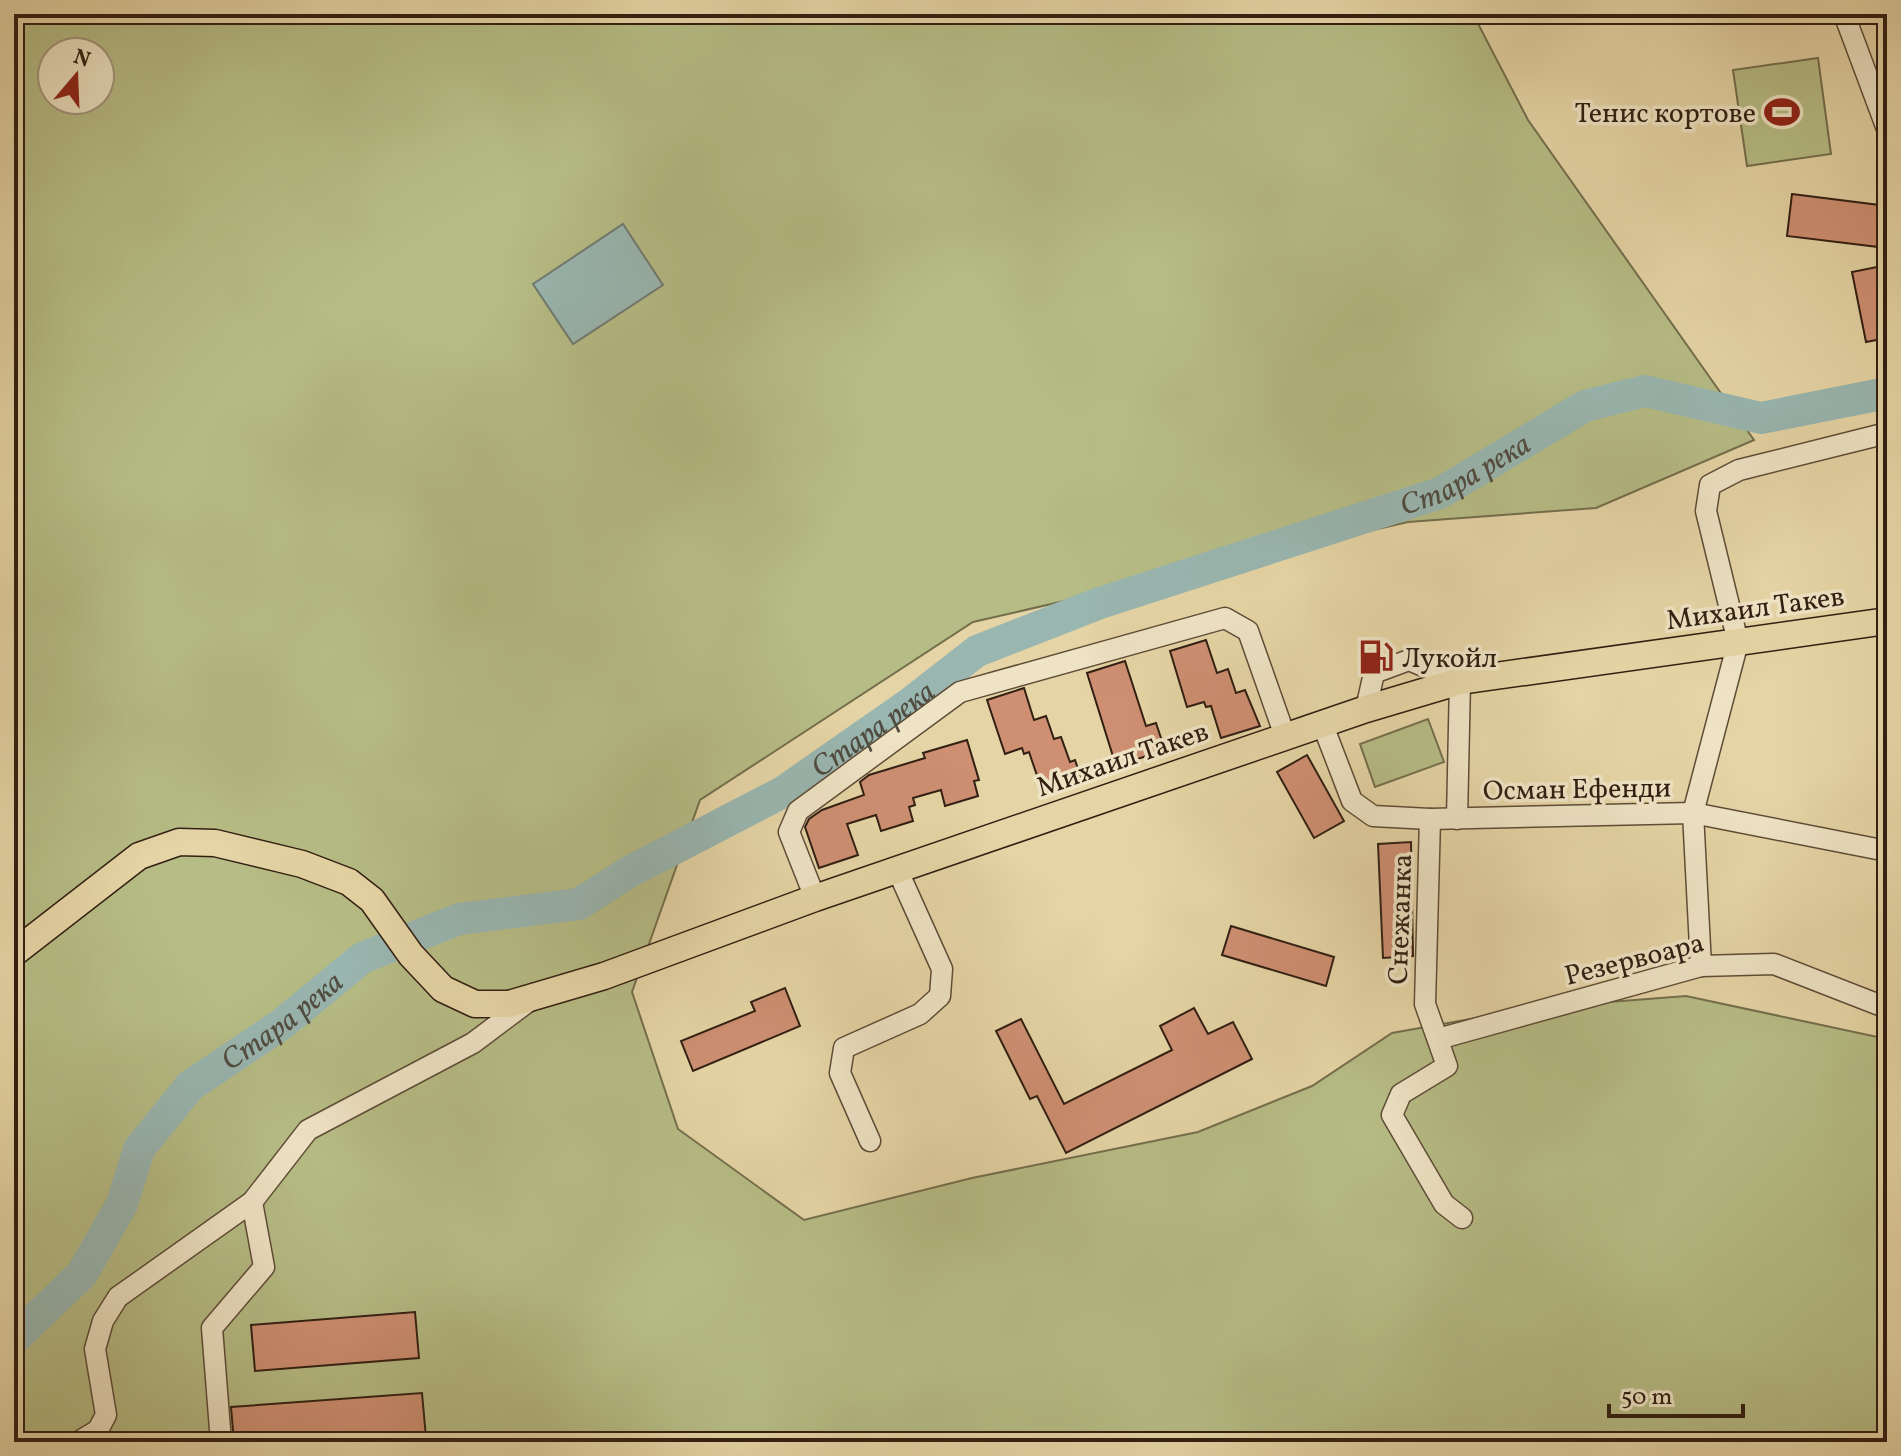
<svg xmlns="http://www.w3.org/2000/svg" width="1901" height="1456" viewBox="0 0 1901 1456" font-family="Vollkorn,serif">
	<rect width="100%" height="100%" fill="#e5d4a5"/>
	<filter id="stains"><feTurbulence type="fractalNoise" baseFrequency=".0025" numOctaves="4"/><feColorMatrix values="0 0 0 0 .2 0 0 0 0 .09 0 0 0 0 .02 0 0 0 .5 -.17"/></filter>
	<radialGradient id="worn" r=".72"><stop offset=".6" stop-color="#630" stop-opacity="0"/><stop offset="1" stop-color="#630" stop-opacity=".3"/></radialGradient>
	<!-- green -->
	<g fill="#b6bc85" stroke="#746e4c" stroke-width="2" fill-rule="evenodd">
		<path d="M 14,14 L 1473,14 L 1528,120 L 1754,440 L 1596,508 L 1408,522 L 973,622 L 700,800 L 632,992 L 678,1129 L 804,1220 L 972,1178 L 1198,1132 L 1312,1086 L 1392,1033 L 1532,1008 L 1686,996 L 1887,1039 L 1887,1442 L 14,1442 ZM 52,52 L 100,52 L 100,100 L 52,100 Z"/>
		<path d="M 1818,58 L 1831,154 L 1747,166 L 1733,70 Z"/>
		<path d="M 1428,719 L 1444,762 L 1375,787 L 1360,744 Z"/>
	</g>
	<!-- water -->
	<path fill="#99b6b0" stroke="#6f7a71" stroke-width="2" d="M 623,224 L 663,285 L 573,344 L 533,284 Z"/>
	<g fill="none" stroke-linecap="round" stroke-linejoin="round">
		<!-- river -->
		<path stroke="#99b6b0" stroke-width="32" id="s1" d="M 14,1339 L 82,1274 L 122,1204 L 139,1149 L 190,1086 L 282,1024 L 362,958 L 459,919 L 579,904 L 629,872 L 783,792 L 909,704 L 977,651 L 1100,603 L 1440,493 L 1585,406 L 1645,391 L 1761,418 L 1887,393"/>
	</g>
	<!-- building -->
	<g fill="#ce8f72" stroke="#311f12" stroke-width="2">
		<path d="M 1792,194 L 1887,206 L 1887,248 L 1787,236 Z"/>
		<path d="M 1887,265 L 1887,338 L 1866,342 L 1852,272 Z"/>
		<path d="M 1206,640 L 1217,673 L 1228,669 L 1236,693 L 1245,690 L 1260,726 L 1221,738 L 1211,706 L 1206,707 L 1204,702 L 1187,707 L 1170,651 Z"/>
		<path d="M 1125,661 L 1146,726 L 1156,723 L 1165,750 L 1116,766 L 1087,673 Z"/>
		<path d="M 1024,688 L 1034,720 L 1046,716 L 1054,739 L 1061,737 L 1070,762 L 1075,760 L 1083,783 L 1044,796 L 1029,752 L 1024,754 L 1022,748 L 1005,754 L 987,700 Z"/>
		<path d="M 967,740 L 979,780 L 974,781 L 978,796 L 945,806 L 941,790 L 913,798 L 915,805 L 909,807 L 913,821 L 881,831 L 876,815 L 847,824 L 858,855 L 819,868 L 805,827 L 809,819 L 822,810 L 864,795 L 860,782 L 869,775 L 925,758 L 923,753 Z"/>
		<path d="M 1307,755 L 1344,821 L 1314,838 L 1277,772 Z"/>
		<path d="M 1411,842 L 1413,956 L 1383,958 L 1378,844 Z"/>
		<path d="M 1231,926 L 1334,957 L 1326,986 L 1222,955 Z"/>
		<path d="M 785,988 L 800,1026 L 693,1071 L 681,1041 L 755,1011 L 751,1002 Z"/>
		<path d="M 1194,1008 L 1208,1034 L 1233,1022 L 1252,1059 L 1066,1153 L 1037,1096 L 1030,1099 L 996,1031 L 1021,1019 L 1064,1104 L 1172,1050 L 1160,1026 Z"/>
		<path d="M 415,1312 L 419,1358 L 255,1371 L 251,1325 Z"/>
		<path d="M 422,1393 L 426,1438 L 371,1442 L 234,1442 L 231,1407 Z"/>
	</g>
	<g fill="none" stroke-linecap="round" stroke-linejoin="round">
		<!-- minor casing -->
		<g stroke="#5e4c37" stroke-width="23">
			<g id="minor">
				<path d="M 1844,14 L 1887,129"/>
				<path d="M 1366,709 L 1374,673 L 1409,660 L 1460,681 L 1457,819"/>
				<path d="M 1322,723 L 1352,801 L 1373,816 L 1430,819 L 1693,813 L 1887,851"/>
				<path d="M 1430,819 L 1425,1004 L 1447,1066 L 1401,1094 L 1392,1115 L 1444,1204 L 1462,1218"/>
				<path d="M 815,898 L 789,832 L 798,811 L 960,692 L 1225,618 L 1248,631 L 1285,736"/>
				<path d="M 1701,966 L 1693,813 L 1738,642 L 1706,511 L 1710,485 L 1739,470 L 1887,433"/>
				<path d="M 1438,1039 L 1701,966 L 1774,964 L 1887,1008"/>
				<path d="M 870,1141 L 840,1073 L 844,1048 L 920,1014 L 940,996 L 942,969 L 897,869"/>
				<path d="M 78,1442 L 98,1430 L 106,1415 L 95,1349 L 103,1321 L 118,1297 L 252,1202 L 308,1130 L 473,1043 L 529,1001"/>
				<path d="M 221,1442 L 212,1328 L 264,1267 L 252,1202"/>
			</g>
		</g>
		<!-- major casing -->
		<g stroke="#311f12" stroke-width="29">
			<path id="major" d="M 14,953 L 139,856 L 179,842 L 215,843 L 302,864 L 349,882 L 372,900 L 411,955 L 443,989 L 475,1004 L 509,1004 L 604,976 L 815,898 L 1366,709 L 1460,681 L 1887,621"/>
		</g>
		<!-- minor -->
		<use href="#minor" stroke="#eee3c4" stroke-width="20"/>
		<!-- major -->
		<use href="#major" stroke="#e5d4a5" stroke-width="26"/>
	</g>
	<!-- icons -->
	<defs>
		<g id="stadium-bare" transform="scale(2.76)"><path d="M0-5a6.5 5 0 1 0 0 10a6.5 5 0 1 0 0-10ZM-3.5-1.8h7v3.6h-7Z" fill="#8f2418" stroke="#eee3c4" stroke-width="2.5" paint-order="stroke"/></g>
		<g id="fuel-bare" transform="scale(2.76)"><path d="M-5.5-6h7V0h2V4h1.3V-2.5L3-4.5l.8-.8L6-3V5H2.5V1h-1V6h-7ZM-4.2-4.7v3.2H.2V-4.7Z" fill="#8f2418" stroke="#eee3c4" stroke-width="2.5" paint-order="stroke"/></g>
	</defs>
	<g fill-rule="evenodd">
		<use href="#stadium-bare" x="1782" y="112"/>
		<use href="#fuel-bare" x="1376" y="657"/>
	</g>
	<g text-anchor="middle" stroke-width="7" stroke-linejoin="round" paint-order="stroke">
		<!-- poi labels -->
		<g font-size="28" fill="#311f12" stroke="#eee3c4" text-anchor="end">
			<text x="1756" y="122">Тенис кортове</text>
			<text x="1402" y="667" text-anchor="start">Лукойл</text>
		</g>
		<!-- street labels -->
		<g font-size="28" fill="#311f12" stroke="#eee3c4">
			<text transform="translate(1755 607) rotate(-8)" y="10">Михаил Такев</text>
			<text transform="translate(1122 758) rotate(-19)" y="10">Михаил Такев</text>
			<text transform="translate(1577 788) rotate(-1)" y="10">Осман Ефенди</text>
			<text transform="translate(1399 919) rotate(-88)" y="10">Снежанка</text>
			<text transform="translate(1634 958) rotate(-14)" y="10">Резервоара</text>
		</g>
		<!-- water labels -->
		<g font-size="30" font-style="italic" fill="#504c41" stroke="#eee3c4">
			<text dy="10" stroke="none"><textPath href="#s1" startOffset="1746">Стара река</textPath></text>
			<text dy="10" stroke="none"><textPath href="#s1" startOffset="1096">Стара река</textPath></text>
			<text dy="10" stroke="none"><textPath href="#s1" startOffset="426">Стара река</textPath></text>
		</g>
	</g>
	<!-- margin -->
	<rect width="1901" height="1456" fill="none" stroke="#e5d4a5" stroke-width="48"/>
	<rect x="16" y="16" width="1869" height="1424" fill="none" stroke="#311f12" stroke-width="4"/>
	<rect x="24" y="24" width="1853" height="1408" fill="none" stroke="#311f12" stroke-width="2"/>
	<!-- north arrow -->
	<g transform="translate(76 76) rotate(19)"><circle r="38" fill="#eee3c4" stroke="#a2957d" stroke-width="2"/>
	<path d="M0-6L14 30L0 20L-14 30Z" fill="#8f2418"/>
	<text y="-12" font-size="22" font-weight="bold" text-anchor="middle" fill="#311f12">N</text>
	</g>
	<!-- scale -->
	<path d="M1609 1404v12h134v-12" fill="none" stroke="#311f12" stroke-width="4"/>
	<text x="1621" y="1404" font-size="24" fill="#311f12" stroke="#eee3c4" stroke-width="6" paint-order="stroke">50 m</text>
	<rect width="100%" height="100%" filter="url(#stains)"/>
	<rect width="100%" height="100%" fill="url(#worn)"/>
</svg>
